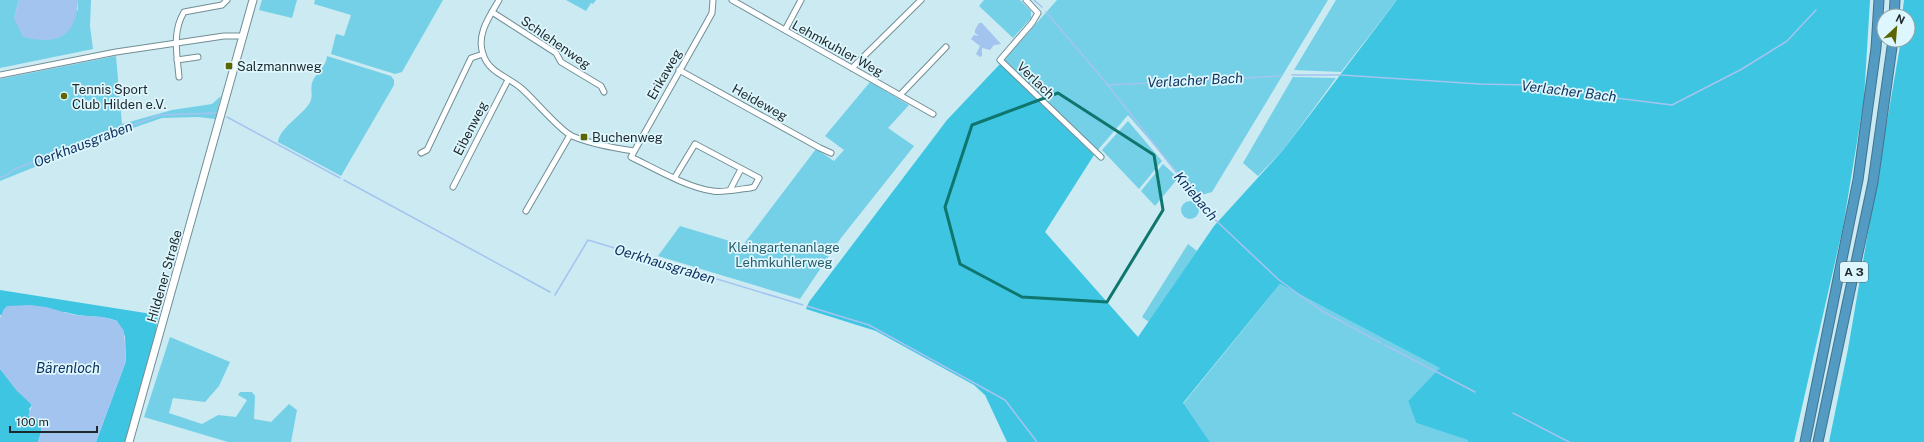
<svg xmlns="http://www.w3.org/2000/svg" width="1924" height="442" viewBox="0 0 1924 442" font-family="'Public Sans',sans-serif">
	<rect width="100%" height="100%" fill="#cbeaf2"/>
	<!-- green -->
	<g fill="#74d0e7">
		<path d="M 0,0 L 19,0 L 14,18 L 78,10 L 78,0 L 91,0 L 90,26 L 93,49 L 0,68 Z"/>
		<path d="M 262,0 L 297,0 L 292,18 L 259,10 Z"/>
		<path d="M 315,0 L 443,0 L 402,72 L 395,74 L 331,54 L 336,34 L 344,36 L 351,15 L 314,4 Z"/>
		<path d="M 566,0 L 596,0 L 593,4 L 591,3 L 586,11 Z"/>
		<path d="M 984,0 L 1020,0 L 1031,11 L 1031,18 L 1013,38 L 979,6 Z"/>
		<path d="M 1057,0 L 1328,0 L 1212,192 L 1198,196 L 1128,115 L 1097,151 L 1004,60 Z"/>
		<path d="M 1336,0 L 1397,0 L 1341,72 L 1294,70 Z"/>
		<path d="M 116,56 L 122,124 L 172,110 L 212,104 L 221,96 L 215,119 L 198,117 L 162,118 L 127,130 L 0,181 L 0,79 Z"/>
		<path d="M 327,56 L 391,76 L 394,80 L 394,85 L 341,176 L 278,142 C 280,128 301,116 309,104 C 314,97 310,90 312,83 C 315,73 326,68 327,56 Z"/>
		<path d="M 1293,77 L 1336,78 L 1284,149 L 1258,176 L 1243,163 Z"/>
		<path d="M 870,82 L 909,105 L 888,128 L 914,146 L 841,238 L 800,299 L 658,256 L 680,226 L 743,245 L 816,149 L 834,161 L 844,150 L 825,136 Z"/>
		<path d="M 1128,121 L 1162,161 L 1139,189 L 1102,150 Z"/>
		<path d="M 1163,164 L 1178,178 L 1155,206 L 1141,191 Z"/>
		<circle cx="1190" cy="210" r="9"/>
		<path d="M 1188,244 L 1197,251 L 1149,322 L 1142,317 Z"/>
		<path d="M 1280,284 L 1441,368 L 1408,401 L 1416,423 L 1469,440 L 1468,442 L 1210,442 L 1183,404 Z"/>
		<path d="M 170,337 L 230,362 L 219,386 L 205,402 L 173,398 L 169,413 L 202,424 L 218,415 L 236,417 L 247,400 L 238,395 L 240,392 L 252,392 L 255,396 L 254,419 L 271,422 L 289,404 L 297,410 L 291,442 L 228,442 L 144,417 Z"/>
	</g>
	<!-- forest -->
	<g fill="#3ec5e2">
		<path d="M 1397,0 L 1870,0 L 1864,99 L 1843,227 L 1794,442 L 1468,442 L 1468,440 L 1416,423 L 1408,401 L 1440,368 L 1280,284 L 1183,403 L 1210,442 L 1007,442 L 985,395 L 974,385 L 876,331 L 806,309 L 809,302 L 947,120 L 1000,64 L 1094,155 L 1045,232 L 1138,337 L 1214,226 L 1284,149 Z"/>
		<path d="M 1904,0 L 1924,0 L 1924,442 L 1829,442 L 1848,349 L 1901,40 L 1908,40 L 1908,16 L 1902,16 Z"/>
		<path d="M 0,290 L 158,315 L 155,339 L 125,442 L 96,442 L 126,361 L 125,336 L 117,321 C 99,314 82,318 65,312 L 0,315 L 0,318 Z"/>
		<path d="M 0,369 L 32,405 L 29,409 L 32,417 L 37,417 C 45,425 41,432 38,442 L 0,442 Z"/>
	</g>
	<!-- water -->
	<g fill="#a4c4f0">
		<path d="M 19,0 L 78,0 C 76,38 57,45 23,37 L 14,18 Z"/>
		<path d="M 979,23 L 982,23 L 1001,44 L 994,45 L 990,50 L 982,48 L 982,56 L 980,57 L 976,54 L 980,46 L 971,39 L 974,35 L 979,36 L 975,33 L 975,30 Z"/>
		<path d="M 30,305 L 46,307 L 74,315 L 103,317 L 117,321 L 124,331 L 126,361 L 96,442 L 38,442 C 44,426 46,421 28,416 L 32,405 L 16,390 L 0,369 L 0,318 L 4,309 L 7,306 Z"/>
	</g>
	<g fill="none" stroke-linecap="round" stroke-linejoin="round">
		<!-- stream -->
		<g stroke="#a4c4f0" stroke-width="1.5">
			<path d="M 1034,0 L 1042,7"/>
			<path d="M 1046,12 L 1108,85 L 1208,213 L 1279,280 L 1322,311 L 1381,343"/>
			<path d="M 1292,75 L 1341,75 L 1480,84 L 1531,85 L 1608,97 L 1672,105 L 1742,69 L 1787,41 L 1816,10"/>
			<path d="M 1108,85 L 1282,76"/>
			<path d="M 227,117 L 340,178"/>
			<path d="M 0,177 L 5,176 L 15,169 L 50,156 L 160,115 L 215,113"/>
			<path d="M 344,180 L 550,292"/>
			<path d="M 555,295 L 588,240 L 803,305"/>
			<path d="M 807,306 L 869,325 L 1005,400 L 1037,442"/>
			<path d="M 1385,345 L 1475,392"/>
			<path d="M 1513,413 L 1569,442"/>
		</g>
		<!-- minor casing -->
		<g stroke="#728e96" stroke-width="7">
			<g id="minor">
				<path d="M 499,0 C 490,16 476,34 483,54 C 489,73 507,76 521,88 C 533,98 560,131 572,136 C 591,144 613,148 634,151"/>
				<path d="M 732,0 L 933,114"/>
				<path d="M 1026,0 L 1038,13 L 1032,23 L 1000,60 L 1101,157"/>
				<path d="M 492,12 L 556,53 L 561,62 L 601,86 L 604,92"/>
				<path d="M 785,30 L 801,0"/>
				<path d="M 177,60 L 198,57"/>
				<path d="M 852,68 L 921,0"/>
				<path d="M 679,70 L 820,148 L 831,153"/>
				<path d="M 0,75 L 116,52 L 224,36 L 242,36"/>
				<path d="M 179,77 C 177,54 172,32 184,12 L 222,5 L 227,0"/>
				<path d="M 900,95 L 946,47"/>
				<path d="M 421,153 L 427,150 L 471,58 L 483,54"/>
				<path d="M 675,177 L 695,144 L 759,178 L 754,187 L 750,188 C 740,189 722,193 713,191 C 688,188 654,168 631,157 L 706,24 L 712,13 L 713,0"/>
				<path d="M 453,187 L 508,80"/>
				<path d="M 730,190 L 741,169"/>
				<path d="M 526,211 L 570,135"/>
			</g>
		</g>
		<!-- secondary casing -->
		<g stroke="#728e96" stroke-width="9">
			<path id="secondary" d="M 129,442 L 253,0"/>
		</g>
		<!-- motorway casing -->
		<g stroke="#40738e" stroke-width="11">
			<g id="motorway">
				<path d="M 1894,16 L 1895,0"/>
				<path d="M 1805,442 L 1858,180 L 1876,48 L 1879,0"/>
				<path d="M 1818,442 L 1873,182 L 1893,40"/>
			</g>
		</g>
		<!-- minor -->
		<use href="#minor" stroke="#fff" stroke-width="5"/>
		<!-- secondary -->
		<use href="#secondary" stroke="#fff" stroke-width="7"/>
		<!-- motorway -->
		<use href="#motorway" stroke="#549bc4" stroke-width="9"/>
	</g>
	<!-- marked area -->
	<path fill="none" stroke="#0f766e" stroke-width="3" stroke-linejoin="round" d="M 1058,93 L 1154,155 L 1163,210 L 1107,302 L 1022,297 L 960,264 L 945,207 L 972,125 Z"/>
	<!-- markers -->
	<g fill="#5d6503" stroke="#def6fd" stroke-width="1.5">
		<rect x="225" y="62" width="8" height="8" rx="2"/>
		<circle cx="64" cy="96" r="4"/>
		<rect x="580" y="133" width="8" height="8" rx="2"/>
	</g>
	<g text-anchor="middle" stroke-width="3.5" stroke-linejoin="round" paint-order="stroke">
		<!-- shield labels -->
		<rect fill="#def6fd" stroke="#56666a" stroke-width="1" x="1840" y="262" width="28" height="20" rx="3"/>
		<g font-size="12" font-weight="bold" fill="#1c282b">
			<text x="1854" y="276">A 3</text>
		</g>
		<!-- street labels -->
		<g font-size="13" fill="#1c282b" stroke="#def6fd">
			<text transform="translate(556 42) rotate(35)" y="5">Schlehenweg</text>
			<text transform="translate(838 48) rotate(29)" y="5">Lehmkuhler Weg</text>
			<text transform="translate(664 74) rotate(-60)" y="5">Erikaweg</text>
			<text transform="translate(1036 80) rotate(44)" y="5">Verlach</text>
			<text transform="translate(760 102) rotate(29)" y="5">Heideweg</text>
			<text transform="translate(470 128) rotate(-63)" y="5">Eibenweg</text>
			<text transform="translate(164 276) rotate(-74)" y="5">Hildener Straße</text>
		</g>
		<!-- poi labels -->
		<g font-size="13" fill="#1c282b" stroke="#def6fd" text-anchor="start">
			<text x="237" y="71">Salzmannweg</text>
			<text x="72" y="94">Tennis Sport<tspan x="72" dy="15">Club Hilden e.V.</tspan></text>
			<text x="592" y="142">Buchenweg</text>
		</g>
		<!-- park labels -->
		<g font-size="13" fill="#285d6a" stroke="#def6fd">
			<text x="784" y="252">Kleingartenanlage<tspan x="784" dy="15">Lehmkuhlerweg</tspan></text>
		</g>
		<!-- water labels -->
		<g font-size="14" font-style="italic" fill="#103461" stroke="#def6fd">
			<text transform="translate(1195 80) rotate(-3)" y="5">Verlacher Bach</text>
			<text transform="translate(1569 91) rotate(7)" y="5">Verlacher Bach</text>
			<text transform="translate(83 144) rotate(-21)" y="5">Oerkhausgraben</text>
			<text transform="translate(1196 196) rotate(50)" y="5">Kniebach</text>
			<text transform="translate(665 264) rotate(17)" y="5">Oerkhausgraben</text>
			<text x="68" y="373">Bärenloch</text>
		</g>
	</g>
	<!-- north arrow -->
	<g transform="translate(1896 28) rotate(26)"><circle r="19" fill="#def6fd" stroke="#90a4a9"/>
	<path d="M0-3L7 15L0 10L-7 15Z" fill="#5d6503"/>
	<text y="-6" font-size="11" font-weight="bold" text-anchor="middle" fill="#1c282b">N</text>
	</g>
	<!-- scale -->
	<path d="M10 426v6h87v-6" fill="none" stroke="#1c282b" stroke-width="2"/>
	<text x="16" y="426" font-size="12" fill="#1c282b" stroke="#def6fd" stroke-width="3" paint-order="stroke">100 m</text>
</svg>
